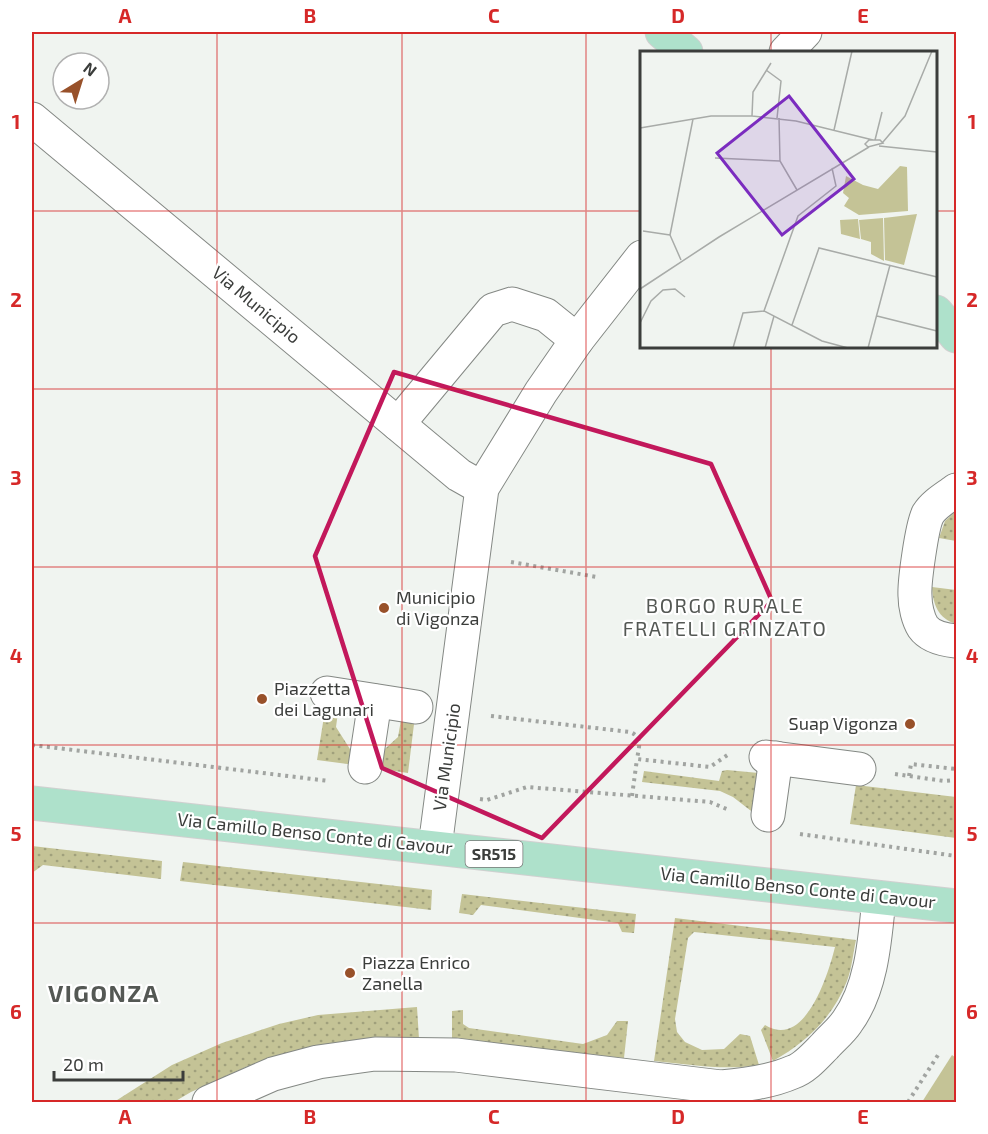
<svg xmlns="http://www.w3.org/2000/svg" width="988" height="1134" viewBox="0 0 988 1134" font-family="'Exo 2',sans-serif">
	<defs>
		<pattern id="grass-dots" width="8" height="8" patternUnits="userSpaceOnUse" patternTransform="scale(1.5)"><rect width="8" height="8" fill="#c4c396"/><path d="M2 2h.1M6 6h.1" fill="none" stroke="#a0a07c" stroke-width="1.8" stroke-linecap="round"/></pattern>
	</defs>
	<rect width="100%" height="100%" fill="#f0f4f0"/>
	<!-- grass -->
	<g fill="url(#grass-dots)">
		<path d="M 956,511 L 956,541 L 939,538 L 945,521 Z"/>
		<path d="M 932,587 L 956,590 L 956,624 C 938,618 933,605 932,587 Z"/>
		<path d="M 326,704 L 339,705 L 336,727 L 355,757 L 355,765 L 317,760 Z"/>
		<path d="M 402,714 L 415,716 L 408,773 L 374,768 L 375,758 L 398,737 Z"/>
		<path d="M 727,770 L 768,774 L 755,814 L 733,797 L 720,791 L 642,782 L 644,771 L 719,781 L 722,771 Z"/>
		<path d="M 856,785 L 956,797 L 956,838 L 850,824 Z"/>
		<path d="M 32,846 L 162,861 L 161,879 L 43,865 L 32,873 Z"/>
		<path d="M 183,862 L 432,890 L 431,910 L 180,881 Z"/>
		<path d="M 462,894 L 636,914 L 634,933 L 622,932 L 618,923 L 481,905 L 473,915 L 459,913 Z"/>
		<path d="M 675,918 L 856,940 C 853,953 852,968 847,981 C 833,1017 807,1042 773,1061 L 761,1030 L 765,1025 C 805,1050 828,975 835,947 L 694,932 L 688,938 L 675,1019 L 677,1032 L 685,1042 L 702,1050 L 724,1049 L 740,1034 L 750,1036 L 759,1065 C 724,1071 689,1064 654,1061 Z"/>
		<path d="M 417,1007 L 419,1039 L 305,1050 L 248,1066 L 191,1092 L 174,1102 L 114,1102 L 172,1065 L 222,1043 L 279,1024 L 318,1015 Z"/>
		<path d="M 463,1010 L 463,1024 L 469,1028 L 583,1044 L 607,1035 L 617,1021 L 628,1021 L 624,1058 L 452,1039 L 452,1011 Z"/>
	</g>
	<!-- park -->
	<path fill="#c4c396" d="M 952,1055 L 956,1058 L 956,1102 L 922,1102 Z"/>
	<g fill="none" stroke-linecap="round" stroke-linejoin="round">
		<!-- minor casing -->
		<g stroke="#848884" stroke-width="35">
			<g id="minor">
				<path d="M 786,52 L 805,32"/>
				<path d="M 32,119 L 459,475 L 482,488"/>
				<path d="M 398,424 L 493,310 L 512,304 L 546,315 L 577,340"/>
				<path d="M 956,490 C 947,497 934,504 928,514 C 922,525 914,583 915,596 C 915,606 918,619 923,627 C 930,637 946,640 956,641"/>
				<path d="M 327,693 L 416,707"/>
				<path d="M 766,757 L 859,769"/>
				<path d="M 365,767 L 375,701"/>
				<path d="M 768,815 L 776,758"/>
				<path d="M 435,847 L 482,488 L 541,392 L 577,340 L 642,257"/>
				<path d="M 209,1102 L 273,1074 L 318,1062 L 375,1054 L 456,1055 L 721,1087 C 745,1085 770,1082 793,1072 C 805,1068 816,1055 825,1046 C 832,1038 841,1031 847,1022 C 872,988 875,939 879,898"/>
			</g>
		</g>
		<!-- major casing -->
		<g stroke="#d0d0d0" stroke-width="35">
			<g id="major">
				<path d="M 662,32 L 686,52"/>
				<path d="M 936,312 L 956,336"/>
				<path d="M 32,803 L 956,906"/>
			</g>
		</g>
		<!-- path -->
		<g stroke="#a1a4a1" stroke-width="4" stroke-dasharray="3 4.5" stroke-linecap="butt">
			<path d="M 511,562 L 597,577"/>
			<path d="M 491,716 L 630,732 C 643,737 639,747 637,759 L 710,767 L 729,754"/>
			<path d="M 32,745 L 329,781"/>
			<path d="M 895,774 L 944,781 L 956,780"/>
			<path d="M 909,776 L 911,764 L 956,769"/>
			<path d="M 632,796 L 637,759"/>
			<path d="M 480,799 L 487,800 L 527,787 L 710,802 L 729,810"/>
			<path d="M 800,834 L 956,856"/>
			<path d="M 908,1102 L 938,1055"/>
		</g>
		<!-- minor -->
		<use href="#minor" stroke="#fff" stroke-width="33"/>
		<!-- major -->
		<use href="#major" stroke="#aee1cb" stroke-width="33"/>
	</g>
	<!-- marked area -->
	<path fill="none" stroke="#c2185b" stroke-width="4.5" stroke-linejoin="round" d="M 394,372 L 711,464 L 772,601 L 542,838 L 382,768 L 315,556 Z"/>
	<!-- grid -->
	<path fill="none" stroke="#d62828" stroke-width="1.5" stroke-opacity="0.55" d="M 217,32 L 217,1102M 402,32 L 402,1102M 586,32 L 586,1102M 771,32 L 771,52M 32,211 L 642,211M 936,211 L 956,211M 771,346 L 771,1102M 32,389 L 956,389M 32,567 L 956,567M 32,745 L 956,745M 32,923 L 956,923"/>
	<!-- markers -->
	<g fill="#98512a" stroke="#fff" stroke-width="2">
		<circle cx="384" cy="608" r="6"/>
		<circle cx="262" cy="699" r="6"/>
		<circle cx="910" cy="724" r="6"/>
		<circle cx="350" cy="973" r="6"/>
	</g>
	<g text-anchor="middle" stroke-width="4.5" stroke-linejoin="round" paint-order="stroke">
		<!-- shield labels -->
		<rect fill="#fff" stroke="#767776" stroke-width="1.5" x="465.5" y="841" width="57" height="26" rx="4.5"/>
		<g font-size="16" font-weight="bold" fill="#3b3d3b">
			<text x="494" y="860">SR515</text>
		</g>
		<!-- street labels -->
		<g font-size="18" fill="#3b3d3b" stroke="#fff">
			<text transform="translate(256 305) rotate(40)" y="6">Via Municipio</text>
			<text transform="translate(447 757) rotate(-82)" y="6">Via Municipio</text>
			<text transform="translate(315 834) rotate(6)" y="6">Via Camillo Benso Conte di Cavour</text>
			<text transform="translate(798 888) rotate(6)" y="6">Via Camillo Benso Conte di Cavour</text>
		</g>
		<!-- poi labels -->
		<g font-size="18" fill="#3b3d3b" stroke="#fff" text-anchor="start">
			<text x="396" y="604">Municipio<tspan x="396" dy="21">di Vigonza</tspan></text>
			<text x="274" y="695">Piazzetta<tspan x="274" dy="21">dei Lagunari</tspan></text>
			<text x="898" y="730" text-anchor="end">Suap Vigonza</text>
			<text x="362" y="969">Piazza Enrico<tspan x="362" dy="21">Zanella</tspan></text>
		</g>
		<!-- neighbourhood labels -->
		<g font-size="20" letter-spacing="1.5" fill="#545854" stroke="#fff">
			<text x="725" y="613">BORGO RURALE<tspan x="725" dy="23">FRATELLI GRINZATO</tspan></text>
		</g>
		<!-- district labels -->
		<g font-size="24" font-weight="bold" letter-spacing="1.5" fill="#545854" stroke="#fff">
			<text x="104" y="1002">VIGONZA</text>
		</g>
	</g>
	<!-- overview -->
	<g transform="translate(640 51)">
		<rect width="297" height="297" fill="#f0f4f0"/>
		<path d="M 277,163 L 264,214 L 245,209 L 244,167 ZM 243,167 L 244,210 L 231,203 L 231,191 L 221,188 L 219,169 ZM 218,168 L 220,188 L 201,183 L 200,169 Z" fill="#c4c396"/>
		<path d="M 260,115 L 267,116 L 268,160 L 219,164 L 204,155 L 209,147 L 203,142 L 206,125 L 223,134 L 238,138 Z" fill="#c4c396"/>
		<path fill="none" stroke="#a8aba8" stroke-width="1.5" d="M 126,19 L 141,30 L 137,67M 112,65 L 113,41 L 131,12M 139,67 L 140,110 L 157,139M 0,77 L 71,65 L 112,65 L 156,70 L 233,89M 194,79 L 212,0M 229,89 L 240,89 L 243,92 L 228,96 L 225,93 ZM 235,89 L 242,61M 243,91 L 265,65 L 292,0M 239,95 L 297,101M 75,107 L 140,110M 192,117 L 196,135 L 158,165 L 124,260 L 182,290 L 208,297M 3,180 L 30,184M 41,209 L 30,184 L 53,68M 0,238 L 79,186 L 229,96M 237,265 L 297,280M 0,272 L 11,250 L 23,239 L 35,238 L 45,246M 152,274 L 179,197 L 297,226M 93,297 L 103,262 L 124,260M 125,297 L 134,265M 228,297 L 250,214"/>
		<path fill="#7b2cbf" fill-opacity="0.15" stroke="#7b2cbf" stroke-width="3" d="M 149,45 L 214,128 L 142,184 L 77,102 Z"/>
		<rect width="297" height="297" fill="none" stroke="#3b3d3b" stroke-width="3"/>
	</g>
	<!-- border -->
	<rect width="988" height="1134" fill="none" stroke="#ffffff" stroke-width="66"/>
	<!-- north arrow -->
	<g transform="translate(81 81) rotate(38)"><circle r="28" fill="#ffffff" stroke="#b1b1b1" stroke-width="1.5"/>
	<path d="M0-4.5L10 22L0 15L-10 22Z" fill="#98512a"/>
	<text y="-9" font-size="16" font-weight="bold" text-anchor="middle" fill="#3b3d3b">N</text>
	</g>
	<!-- scale -->
	<path d="M54 1071v9h129v-9" fill="none" stroke="#3b3d3b" stroke-width="3"/>
	<text x="63" y="1071" font-size="18" fill="#3b3d3b" stroke="#ffffff" stroke-width="4.5" paint-order="stroke">20 m</text>
	<rect x="33" y="33" width="922" height="1068" fill="none" stroke="#d62828" stroke-width="2"/>
	<g font-size="20" text-anchor="middle" font-weight="bold" fill="#d62828">
		<text x="125" y="23">A</text>
		<text x="310" y="23">B</text>
		<text x="494" y="23">C</text>
		<text x="678" y="23">D</text>
		<text x="863" y="23">E</text>
		<text x="16" y="129">1</text>
		<text x="972" y="129">1</text>
		<text x="16" y="307">2</text>
		<text x="972" y="307">2</text>
		<text x="16" y="485">3</text>
		<text x="972" y="485">3</text>
		<text x="16" y="663">4</text>
		<text x="972" y="663">4</text>
		<text x="16" y="841">5</text>
		<text x="972" y="841">5</text>
		<text x="16" y="1019">6</text>
		<text x="972" y="1019">6</text>
		<text x="125" y="1124">A</text>
		<text x="310" y="1124">B</text>
		<text x="494" y="1124">C</text>
		<text x="678" y="1124">D</text>
		<text x="863" y="1124">E</text>
	</g>
</svg>
